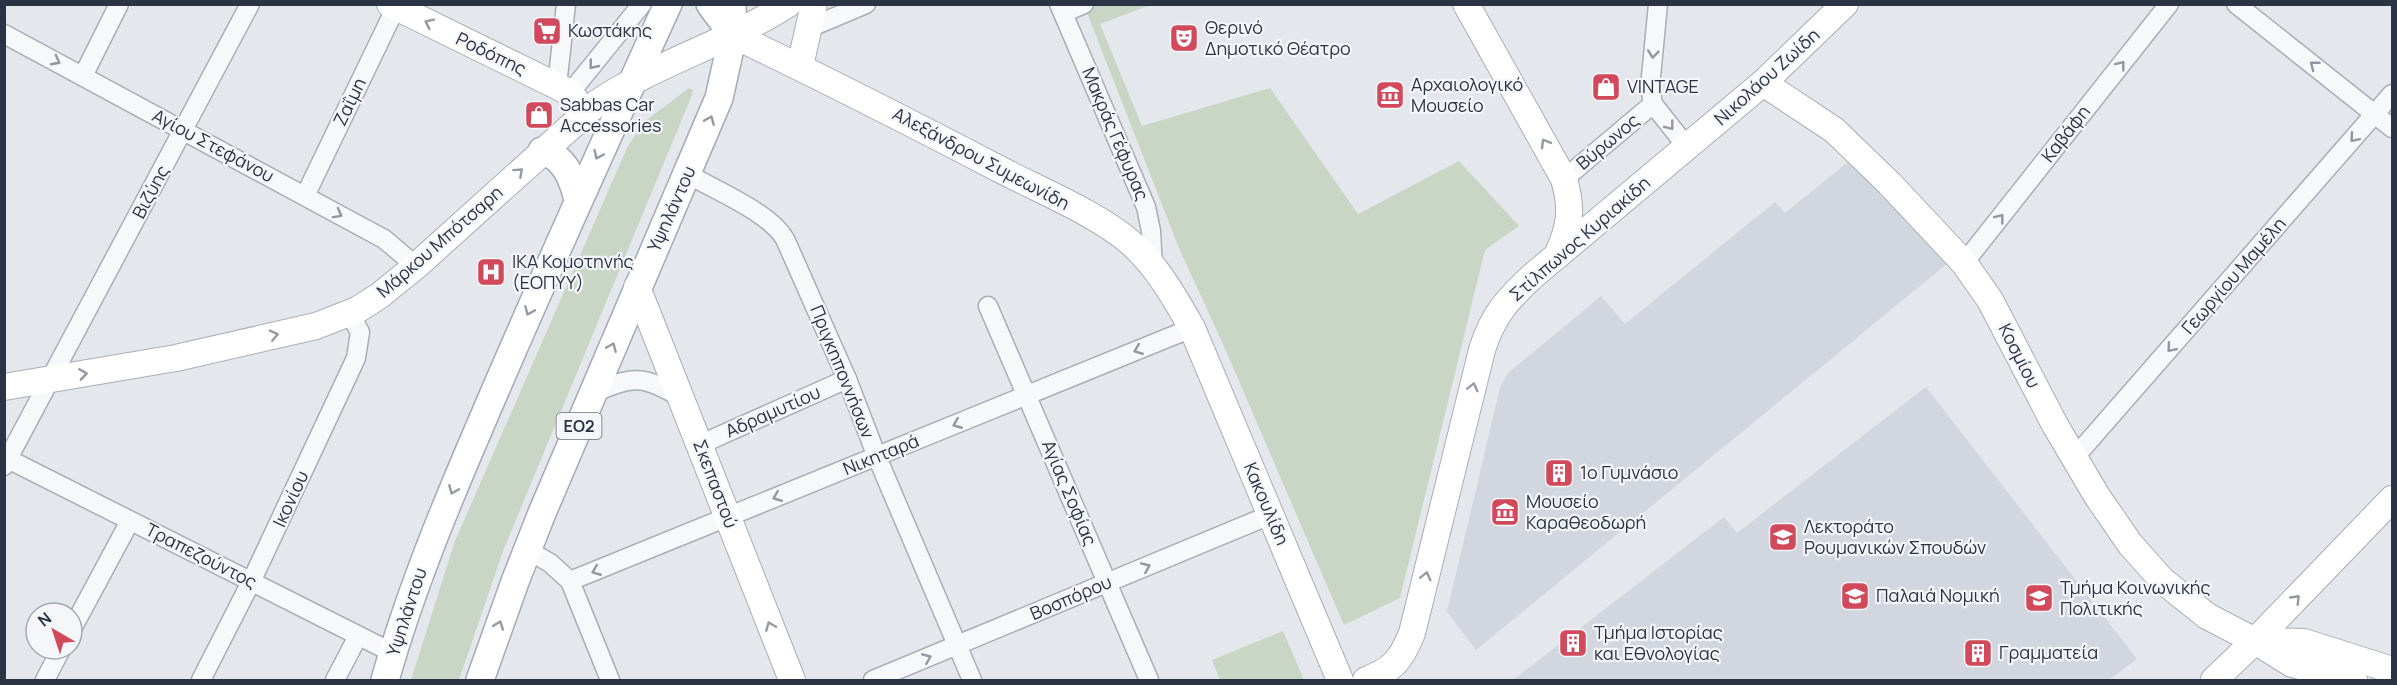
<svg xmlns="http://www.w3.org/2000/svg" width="2397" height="685" viewBox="0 0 2397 685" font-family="Manrope,sans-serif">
	<rect width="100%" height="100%" fill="#e4e7ec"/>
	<!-- built -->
	<g fill="#d2d6de">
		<path d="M 1848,162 L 1913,224 L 1948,263 L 1476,650 L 1447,612 L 1500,388 L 1507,374 L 1601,296 L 1625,324 L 1775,202 L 1785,213 Z"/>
		<path d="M 1926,387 L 2137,659 L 2109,680 L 1513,680 L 1724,517 L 1737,533 Z"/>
	</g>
	<!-- green -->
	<g fill="#c9d6c5">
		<path d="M 1084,5 L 1150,5 L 1100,24 L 1142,126 L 1270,88 L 1358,214 L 1459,161 L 1519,226 L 1485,250 L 1400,598 L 1344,625 L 1223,344 L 1179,248 Z"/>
		<path d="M 689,88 L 693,90 L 692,95 L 503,551 L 459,680 L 411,680 L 455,541 L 627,148 L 644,122 Z"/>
		<path d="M 1283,631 L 1304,680 L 1220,680 L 1212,660 Z"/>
	</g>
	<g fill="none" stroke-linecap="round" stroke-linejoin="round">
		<!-- street casing -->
		<g stroke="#a9aeb7" stroke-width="21">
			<g id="street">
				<path d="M 1059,4 L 1146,207 L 1151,231 L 1153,268"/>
				<path d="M 1658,4 L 1650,87 L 1653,104 L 1687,147"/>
				<path d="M 2236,4 L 2392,128"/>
				<path d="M 1063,13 L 1084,4"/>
				<path d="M 809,28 L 866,4"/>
				<path d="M 4,34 L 384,239 L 416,266"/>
				<path d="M 83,76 L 119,4"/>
				<path d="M 557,86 L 566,4"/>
				<path d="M 570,93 L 642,4"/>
				<path d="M 688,174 C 716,191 769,212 785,239 L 847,379 L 877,457 L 972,680"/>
				<path d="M 1564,179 L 1653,104"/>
				<path d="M 305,196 L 396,7"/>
				<path d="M 1964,263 L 2169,4"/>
				<path d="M 988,306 L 1149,680"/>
				<path d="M 592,394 C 632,375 644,375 681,398"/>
				<path d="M 699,445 L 847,379"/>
				<path d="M 2074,458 L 2392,94"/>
				<path d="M 8,459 L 393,653"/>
				<path d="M 4,466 L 250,4"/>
				<path d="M 528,550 L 550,563 L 570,581 L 610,680"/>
				<path d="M 570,581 L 1192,328"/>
				<path d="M 72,629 L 130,521"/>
				<path d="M 45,680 L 61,649"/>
				<path d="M 201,680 L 251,582 L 356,358 L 360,332 L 349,314"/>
				<path d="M 335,680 L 358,636"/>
				<path d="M 873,680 L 1270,515"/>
			</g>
		</g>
		<!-- secondary casing -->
		<g stroke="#a9aeb7" stroke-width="28">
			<g id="secondary">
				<path d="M 390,4 L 557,86 L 570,93 L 585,112"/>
				<path d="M 1466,4 L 1564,179 C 1573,210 1570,227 1557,256"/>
				<path d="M 733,35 C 825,79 915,125 1005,172 C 1044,192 1099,215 1131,243 C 1157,266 1175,298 1192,328 L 1340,680"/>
				<path d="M 800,66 L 814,4"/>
				<path d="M 1763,83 L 1834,130 L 1889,183 L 1964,263 L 1990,300 L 2055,425 L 2097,496 L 2130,544 L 2162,580 L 2207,616 L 2255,641 L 2292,664 L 2354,680"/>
				<path d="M 637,287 L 792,680"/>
				<path d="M 4,387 L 176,358 L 316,326 L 357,310 L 379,296 L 416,266 L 597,103 C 656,63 728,43 788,4"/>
				<path d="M 2256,641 L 2304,642 L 2392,670"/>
				<path d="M 1366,680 C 1394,669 1401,660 1412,633 L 1482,350 C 1493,314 1508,299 1535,274 L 1763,83 L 1845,4"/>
				<path d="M 2214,680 L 2255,641 L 2392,499"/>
			</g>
		</g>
		<!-- primary casing -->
		<g stroke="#a3abb8" stroke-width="30">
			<g id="primary">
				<path d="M 710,4 L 733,35"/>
				<path d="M 542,151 C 565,157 573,179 578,200"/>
				<path d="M 385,680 C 413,581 454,486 495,391 C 551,261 609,133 668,4"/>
				<path d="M 480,680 L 516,579 L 542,513 L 719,98 L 733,35 L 732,4"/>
			</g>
		</g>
		<!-- street -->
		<use href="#street" stroke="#f7f8fa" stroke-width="18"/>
		<!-- secondary -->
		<use href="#secondary" stroke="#fff" stroke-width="26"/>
		<!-- primary -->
		<use href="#primary" stroke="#fff" stroke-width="27"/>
	</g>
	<!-- one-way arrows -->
	<defs><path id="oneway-chevron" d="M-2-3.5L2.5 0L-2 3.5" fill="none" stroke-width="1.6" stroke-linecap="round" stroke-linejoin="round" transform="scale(1.5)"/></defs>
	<g stroke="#959aa2">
		<use href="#oneway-chevron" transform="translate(429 23) rotate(-154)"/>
		<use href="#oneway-chevron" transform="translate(710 120) rotate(-68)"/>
		<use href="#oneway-chevron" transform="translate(1545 143) rotate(-120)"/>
		<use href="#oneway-chevron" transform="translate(598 155) rotate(115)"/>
		<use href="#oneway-chevron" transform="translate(519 172) rotate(-42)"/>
		<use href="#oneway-chevron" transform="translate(529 311) rotate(113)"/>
		<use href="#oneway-chevron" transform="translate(274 335) rotate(-13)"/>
		<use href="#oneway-chevron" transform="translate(612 347) rotate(-67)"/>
		<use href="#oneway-chevron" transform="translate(83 374) rotate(-9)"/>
		<use href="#oneway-chevron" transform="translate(1473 387) rotate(-76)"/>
		<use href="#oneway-chevron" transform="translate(453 490) rotate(113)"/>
		<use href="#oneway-chevron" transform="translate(1426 576) rotate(-76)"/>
		<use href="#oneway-chevron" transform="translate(2296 599) rotate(-46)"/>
		<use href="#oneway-chevron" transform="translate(499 625) rotate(-70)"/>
		<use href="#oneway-chevron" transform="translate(770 626) rotate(-112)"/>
	</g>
	<g stroke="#9196a0">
		<use href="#oneway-chevron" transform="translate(1653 54) rotate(96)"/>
		<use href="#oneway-chevron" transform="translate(56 61) rotate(28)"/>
		<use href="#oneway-chevron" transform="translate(593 65) rotate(129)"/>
		<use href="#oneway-chevron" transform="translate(2121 65) rotate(-52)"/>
		<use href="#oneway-chevron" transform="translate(2314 65) rotate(-142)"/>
		<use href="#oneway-chevron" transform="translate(1670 126) rotate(52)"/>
		<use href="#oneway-chevron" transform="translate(2354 138) rotate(131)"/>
		<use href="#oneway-chevron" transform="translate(338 214) rotate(29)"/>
		<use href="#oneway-chevron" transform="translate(2000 218) rotate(-52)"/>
		<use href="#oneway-chevron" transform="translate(2171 348) rotate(131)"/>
		<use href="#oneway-chevron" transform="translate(1138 350) rotate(158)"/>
		<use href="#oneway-chevron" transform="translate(957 424) rotate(158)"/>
		<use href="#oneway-chevron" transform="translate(777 497) rotate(158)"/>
		<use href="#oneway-chevron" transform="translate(1146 567) rotate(-23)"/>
		<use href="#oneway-chevron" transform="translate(596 571) rotate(158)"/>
		<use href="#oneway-chevron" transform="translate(927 658) rotate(-23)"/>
	</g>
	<!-- icons -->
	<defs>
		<g id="supermarket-square" transform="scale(1.5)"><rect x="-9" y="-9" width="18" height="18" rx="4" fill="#d1495b" stroke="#f4f6f9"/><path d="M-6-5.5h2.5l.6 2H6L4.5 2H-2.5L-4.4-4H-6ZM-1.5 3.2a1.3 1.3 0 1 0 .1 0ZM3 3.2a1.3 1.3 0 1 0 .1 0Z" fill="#fff"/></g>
		<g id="theatre-square" transform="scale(1.5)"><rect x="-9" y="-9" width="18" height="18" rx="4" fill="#d1495b" stroke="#f4f6f9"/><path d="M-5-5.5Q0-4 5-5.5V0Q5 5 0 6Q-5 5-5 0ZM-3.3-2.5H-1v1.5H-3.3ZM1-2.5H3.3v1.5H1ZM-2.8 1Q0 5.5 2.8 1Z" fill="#fff"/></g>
		<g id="shop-square" transform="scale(1.5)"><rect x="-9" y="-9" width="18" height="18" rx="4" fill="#d1495b" stroke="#f4f6f9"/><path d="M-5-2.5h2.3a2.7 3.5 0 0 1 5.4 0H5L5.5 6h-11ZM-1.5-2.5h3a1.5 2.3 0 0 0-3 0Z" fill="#fff"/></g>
		<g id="museum-square" transform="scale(1.5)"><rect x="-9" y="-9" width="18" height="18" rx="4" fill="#d1495b" stroke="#f4f6f9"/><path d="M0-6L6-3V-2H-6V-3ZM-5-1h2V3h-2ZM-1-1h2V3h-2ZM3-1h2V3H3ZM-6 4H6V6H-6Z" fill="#fff"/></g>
		<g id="hospital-square" transform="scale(1.5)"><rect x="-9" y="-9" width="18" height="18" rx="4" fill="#d1495b" stroke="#f4f6f9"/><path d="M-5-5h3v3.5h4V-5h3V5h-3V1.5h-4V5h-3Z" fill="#fff"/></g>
		<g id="building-square" transform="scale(1.5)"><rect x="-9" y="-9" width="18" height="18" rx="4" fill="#d1495b" stroke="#f4f6f9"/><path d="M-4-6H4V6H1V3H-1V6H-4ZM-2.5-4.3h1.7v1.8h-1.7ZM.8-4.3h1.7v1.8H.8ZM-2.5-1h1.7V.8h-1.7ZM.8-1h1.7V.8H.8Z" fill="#fff"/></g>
		<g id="university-square" transform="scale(1.5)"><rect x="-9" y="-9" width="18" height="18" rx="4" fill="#d1495b" stroke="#f4f6f9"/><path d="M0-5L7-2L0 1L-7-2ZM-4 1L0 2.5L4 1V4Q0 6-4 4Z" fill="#fff"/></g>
	</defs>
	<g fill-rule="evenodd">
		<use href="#supermarket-square" x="547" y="31"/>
		<use href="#theatre-square" x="1184" y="38"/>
		<use href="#shop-square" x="1606" y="87"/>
		<use href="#museum-square" x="1390" y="95"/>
		<use href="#shop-square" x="539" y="115"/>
		<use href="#hospital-square" x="491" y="272"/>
		<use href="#building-square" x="1559" y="473"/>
		<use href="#museum-square" x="1505" y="512"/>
		<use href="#university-square" x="1783" y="537"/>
		<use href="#university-square" x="1855" y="596"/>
		<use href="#university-square" x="2039" y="598"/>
		<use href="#building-square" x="1573" y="643"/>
		<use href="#building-square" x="1978" y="653"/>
	</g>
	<g text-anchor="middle" stroke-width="4.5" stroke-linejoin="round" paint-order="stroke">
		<!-- shield labels -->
		<rect fill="#f4f6f9" stroke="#676e7b" stroke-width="1.5" x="556.5" y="413" width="45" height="26" rx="4.5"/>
		<g font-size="16" font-weight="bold" fill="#2b3445">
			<text x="579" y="432">ΕΟ2</text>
		</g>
		<!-- poi labels -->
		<g font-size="18" fill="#2b3445" stroke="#f4f6f9" text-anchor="start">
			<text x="1205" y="34">Θερινό<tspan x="1205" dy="21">Δημοτικό Θέατρο</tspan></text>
			<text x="568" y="37">Κωστάκης</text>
			<text x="1411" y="91">Αρχαιολογικό<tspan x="1411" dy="21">Μουσείο</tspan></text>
			<text x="1627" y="93">VINTAGE</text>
			<text x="560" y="111">Sabbas Car<tspan x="560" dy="21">Accessories</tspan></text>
			<text x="512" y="268">ΙΚΑ Κομοτηνής<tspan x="512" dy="21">(ΕΟΠΥΥ)</tspan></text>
			<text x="1580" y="479">1ο Γυμνάσιο</text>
			<text x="1526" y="508">Μουσείο<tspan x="1526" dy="21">Καραθεοδωρή</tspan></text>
			<text x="1804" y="533">Λεκτοράτο<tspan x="1804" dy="21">Ρουμανικών Σπουδών</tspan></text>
			<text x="2060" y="594">Τμήμα Κοινωνικής<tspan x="2060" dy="21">Πολιτικής</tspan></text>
			<text x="1876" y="602">Παλαιά Νομική</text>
			<text x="1594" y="639">Τμήμα Ιστορίας<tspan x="1594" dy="21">και Εθνολογίας</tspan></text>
			<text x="1999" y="659">Γραμματεία</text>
		</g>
		<!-- street labels -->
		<g font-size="18" fill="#2b3445" stroke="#f4f6f9">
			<text transform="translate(491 54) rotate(26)" y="6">Ροδόπης</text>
			<text transform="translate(1767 77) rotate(-42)" y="6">Νικολάου Ζωίδη</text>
			<text transform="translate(350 102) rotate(-64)" y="6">Ζαΐμη</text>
			<text transform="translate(1115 134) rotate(67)" y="6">Μακράς Γέφυρας</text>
			<text transform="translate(2066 134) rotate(-52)" y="6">Καβάφη</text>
			<text transform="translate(1608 142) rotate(-40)" y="6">Βύρωνος</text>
			<text transform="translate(213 146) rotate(28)" y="6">Αγίου Στεφάνου</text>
			<text transform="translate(981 159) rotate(28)" y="6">Αλεξάνδρου Συμεωνίδη</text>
			<text transform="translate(151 192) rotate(-62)" y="6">Βιζύης</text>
			<text transform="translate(672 209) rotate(-66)" y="6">Υψηλάντου</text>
			<text transform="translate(1580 239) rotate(-41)" y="6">Στίλπωνος Κυριακίδη</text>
			<text transform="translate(440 242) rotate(-41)" y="6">Μάρκου Μπότσαρη</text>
			<text transform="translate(2234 276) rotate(-49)" y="6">Γεωργίου Μαμέλη</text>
			<text transform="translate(2019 356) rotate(63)" y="6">Κοσμίου</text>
			<text transform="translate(842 372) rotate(68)" y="6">Πριγκηποννήσων</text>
			<text transform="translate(773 412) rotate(-24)" y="6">Αδραμυτίου</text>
			<text transform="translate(881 455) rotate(-22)" y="6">Νικηταρά</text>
			<text transform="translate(715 484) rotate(69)" y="6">Σκεπαστού</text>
			<text transform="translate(1069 493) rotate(67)" y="6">Αγίας Σοφίας</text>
			<text transform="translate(291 499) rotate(-65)" y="6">Ικονίου</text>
			<text transform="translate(1266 504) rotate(67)" y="6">Κακουλίδη</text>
			<text transform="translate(201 556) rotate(27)" y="6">Τραπεζούντος</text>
			<text transform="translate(1071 598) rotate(-23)" y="6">Βοσπόρου</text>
			<text transform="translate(407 612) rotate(-72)" y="6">Υψηλάντου</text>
		</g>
	</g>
	<!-- border -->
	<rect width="2397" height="685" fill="none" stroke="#2b3445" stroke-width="12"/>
	<!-- north arrow -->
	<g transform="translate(54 631) rotate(321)"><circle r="28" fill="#f4f6f9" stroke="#a4a8b1" stroke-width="1.5"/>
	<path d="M0-4.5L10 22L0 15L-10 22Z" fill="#d1495b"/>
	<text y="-9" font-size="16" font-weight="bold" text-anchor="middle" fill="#2b3445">N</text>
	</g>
</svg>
